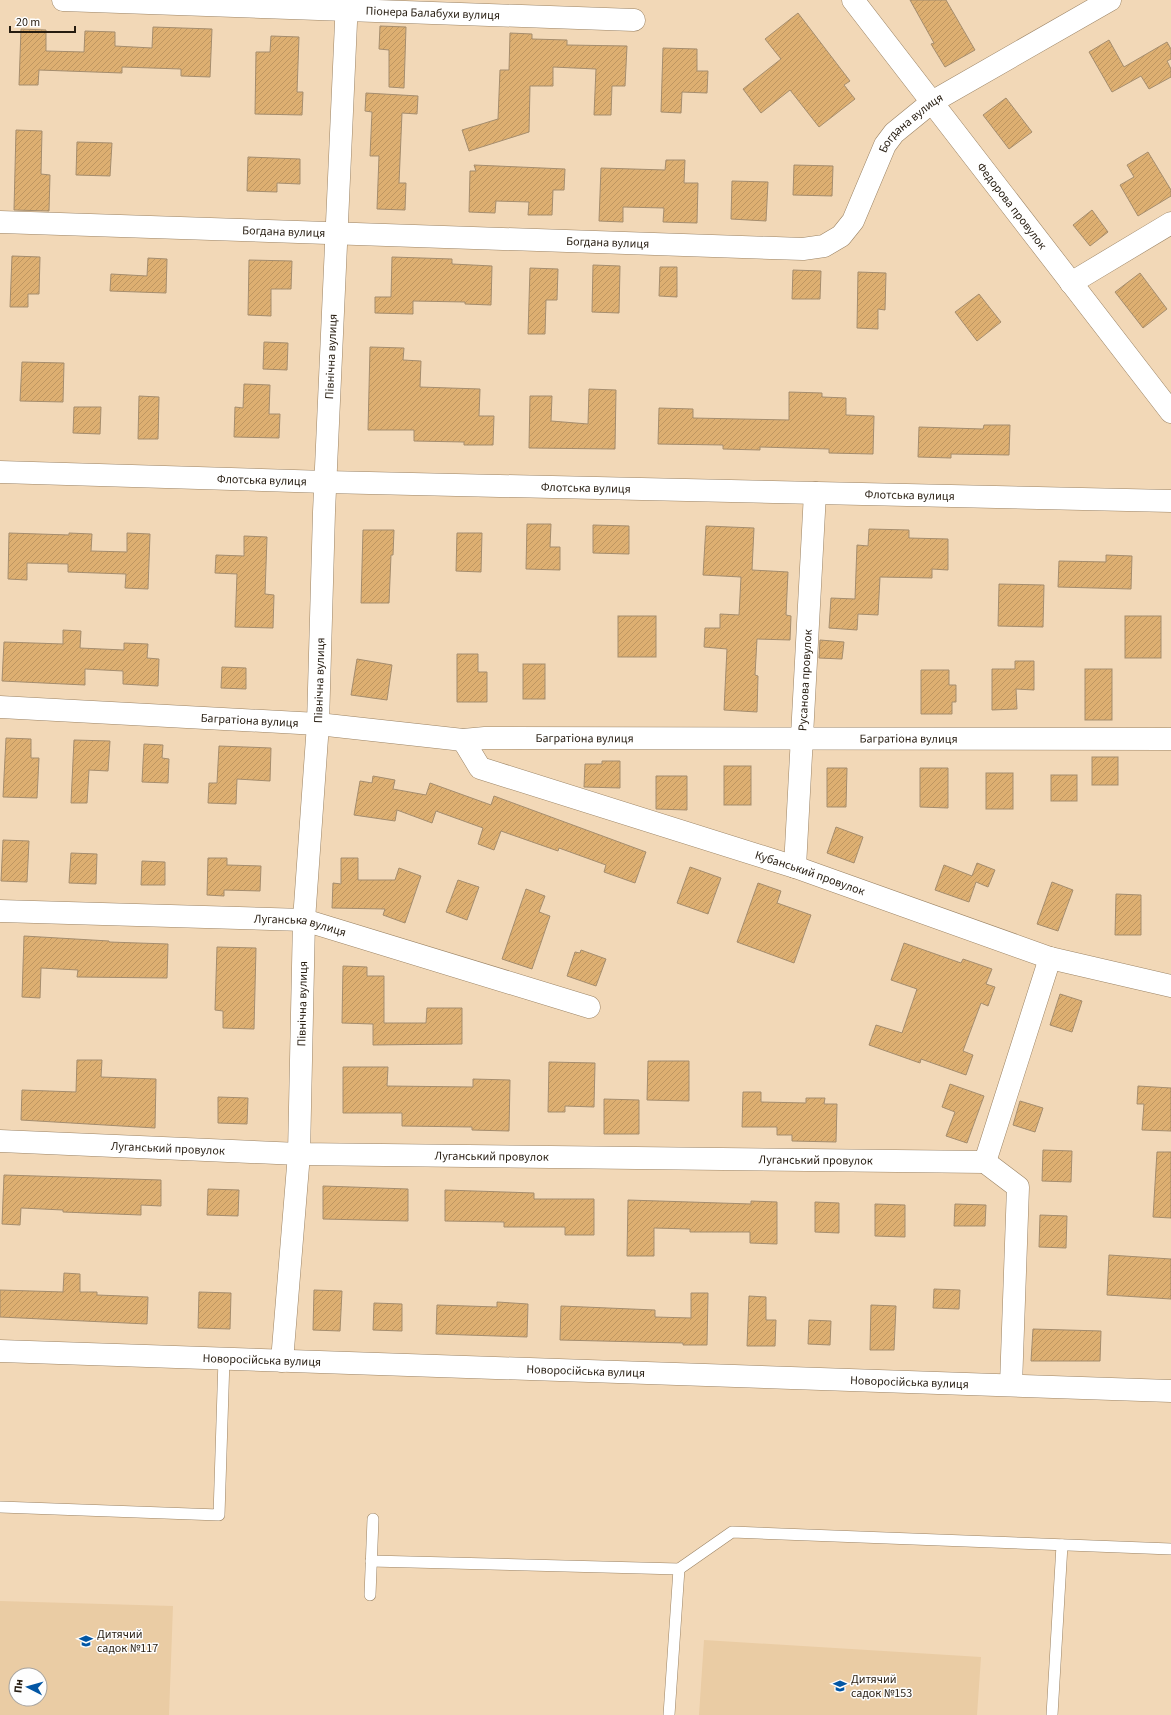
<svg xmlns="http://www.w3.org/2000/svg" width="1171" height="1715" viewBox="0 0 1171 1715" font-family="'Source Sans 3',sans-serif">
	<defs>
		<pattern id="building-hatch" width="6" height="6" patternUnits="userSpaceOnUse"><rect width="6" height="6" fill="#ddaf71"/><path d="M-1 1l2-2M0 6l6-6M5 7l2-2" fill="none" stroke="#be9661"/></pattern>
	</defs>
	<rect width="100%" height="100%" fill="#f2d8b7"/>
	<!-- built -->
	<g fill="#eacca4" fill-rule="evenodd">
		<path d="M 0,1601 L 173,1606 L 169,1715 L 0,1715 ZM 16,1675 L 40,1675 L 40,1699 L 16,1699 Z"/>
		<path d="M 704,1640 L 981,1657 L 977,1715 L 699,1715 Z"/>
	</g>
	<!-- building -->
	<g fill="url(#building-hatch)" stroke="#a58d6e">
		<path d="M 910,0 L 946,0 L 975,50 L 945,67 L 931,44 L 934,43 Z"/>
		<path d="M 798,13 L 850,81 L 844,85 L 855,99 L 819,127 L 790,90 L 761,113 L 743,89 L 781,59 L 765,39 Z"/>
		<path d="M 380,26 L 406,27 L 404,88 L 389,87 L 389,50 L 379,49 Z"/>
		<path d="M 153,27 L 212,29 L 210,77 L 181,76 L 181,69 L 122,67 L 122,73 L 39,70 L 38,85 L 19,85 L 21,29 L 46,30 L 46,51 L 84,52 L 85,31 L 115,32 L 115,46 L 152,48 Z"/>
		<path d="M 510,33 L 532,34 L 532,39 L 567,40 L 567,45 L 627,46 L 625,86 L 612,86 L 611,115 L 594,115 L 596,69 L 553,67 L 553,86 L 530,86 L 529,132 L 469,151 L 462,130 L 498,119 L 500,70 L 509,70 Z"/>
		<path d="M 271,36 L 299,37 L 297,92 L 303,92 L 302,115 L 255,114 L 256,52 L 270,52 Z"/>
		<path d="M 1109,40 L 1124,67 L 1167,42 L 1171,49 L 1171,59 L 1167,61 L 1171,69 L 1171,77 L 1149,89 L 1141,76 L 1112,92 L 1089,52 Z"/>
		<path d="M 663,48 L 697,49 L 697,71 L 708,71 L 707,93 L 682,92 L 681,113 L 661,112 Z"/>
		<path d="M 366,93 L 418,96 L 417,114 L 402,113 L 399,183 L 406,183 L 405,210 L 377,209 L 379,156 L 370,156 L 372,112 L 365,111 Z"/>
		<path d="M 1006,98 L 1032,132 L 1009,149 L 983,115 Z"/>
		<path d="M 16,130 L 42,131 L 41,174 L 50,175 L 49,211 L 14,210 Z"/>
		<path d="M 77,142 L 112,143 L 110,176 L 76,175 Z"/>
		<path d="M 1148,152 L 1171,190 L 1171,196 L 1138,216 L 1120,185 L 1134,177 L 1127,165 Z"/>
		<path d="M 248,157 L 300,159 L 300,184 L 277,183 L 277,192 L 247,191 Z"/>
		<path d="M 666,160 L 685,160 L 684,183 L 698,183 L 697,223 L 663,222 L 664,208 L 623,207 L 623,222 L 599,221 L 601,168 L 665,170 Z"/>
		<path d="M 474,165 L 565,169 L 564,190 L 553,190 L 552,215 L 528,215 L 529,202 L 496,201 L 495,213 L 469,212 L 470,171 L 476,171 Z"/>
		<path d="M 794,165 L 833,166 L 832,196 L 793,195 Z"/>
		<path d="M 732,181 L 768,182 L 766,221 L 731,219 Z"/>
		<path d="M 1092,210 L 1108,232 L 1090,246 L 1073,225 Z"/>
		<path d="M 12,256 L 40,257 L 39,294 L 28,294 L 28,307 L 10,307 Z"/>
		<path d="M 392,257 L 452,259 L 452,264 L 492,266 L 491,305 L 465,304 L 465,302 L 413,301 L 413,314 L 375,313 L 375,297 L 391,297 Z"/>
		<path d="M 148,258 L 167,259 L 166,293 L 110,291 L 111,274 L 147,276 Z"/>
		<path d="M 249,260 L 292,261 L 291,289 L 271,289 L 271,316 L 248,315 Z"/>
		<path d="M 593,265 L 620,266 L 619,313 L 592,312 Z"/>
		<path d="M 660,267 L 677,267 L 677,297 L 659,296 Z"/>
		<path d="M 530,268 L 558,269 L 557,300 L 546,300 L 545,334 L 528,334 Z"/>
		<path d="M 793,270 L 821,271 L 820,299 L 792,299 Z"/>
		<path d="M 858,272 L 886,273 L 885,310 L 878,309 L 878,329 L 857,328 Z"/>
		<path d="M 1140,273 L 1167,309 L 1143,328 L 1115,292 Z"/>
		<path d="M 979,294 L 1001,322 L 977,341 L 955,312 Z"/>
		<path d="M 264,342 L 288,343 L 287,370 L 263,369 Z"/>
		<path d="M 370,347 L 404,348 L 403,360 L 421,361 L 420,387 L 480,389 L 479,416 L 494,416 L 493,445 L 464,445 L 464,442 L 414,441 L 414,430 L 368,430 Z"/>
		<path d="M 22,362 L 64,363 L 63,402 L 20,401 Z"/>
		<path d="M 244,384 L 270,385 L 269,414 L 280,414 L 279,438 L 234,437 L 235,407 L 243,408 Z"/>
		<path d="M 589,389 L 616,390 L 615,449 L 529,448 L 530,396 L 552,396 L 551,421 L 588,424 Z"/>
		<path d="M 789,392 L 822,393 L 822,397 L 846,398 L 846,415 L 874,416 L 873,454 L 829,453 L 829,449 L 760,447 L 760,450 L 723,449 L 723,445 L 658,444 L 659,408 L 693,409 L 693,418 L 789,420 Z"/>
		<path d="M 139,396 L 159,397 L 158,439 L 138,439 Z"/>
		<path d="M 74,407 L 101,407 L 100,434 L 73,433 Z"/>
		<path d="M 984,425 L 1010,425 L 1009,455 L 951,454 L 951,458 L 918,457 L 919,427 L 983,429 Z"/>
		<path d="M 527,524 L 551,524 L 550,547 L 560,547 L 560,570 L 526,569 Z"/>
		<path d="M 593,525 L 629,526 L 629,554 L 593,553 Z"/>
		<path d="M 706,526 L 754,528 L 752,570 L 788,572 L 786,615 L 791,616 L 790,640 L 757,639 L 755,675 L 758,676 L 757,712 L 724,710 L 727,649 L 704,647 L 705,628 L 720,628 L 720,614 L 739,615 L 741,577 L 703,575 Z"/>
		<path d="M 869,529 L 909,530 L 909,538 L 948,539 L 948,570 L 932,569 L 932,578 L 880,577 L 878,615 L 858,614 L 857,630 L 829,628 L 831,598 L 855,599 L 857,545 L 868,546 Z"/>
		<path d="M 363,530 L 394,530 L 393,555 L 391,555 L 389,603 L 361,603 Z"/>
		<path d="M 9,533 L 69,535 L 69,533 L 92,534 L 91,551 L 127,552 L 127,533 L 150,534 L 148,589 L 125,588 L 126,574 L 68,572 L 68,564 L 27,563 L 27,580 L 8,579 Z"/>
		<path d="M 457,533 L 482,533 L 481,572 L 456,571 Z"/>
		<path d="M 244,536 L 267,537 L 265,594 L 274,595 L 273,628 L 235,627 L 237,574 L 215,573 L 216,555 L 244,556 Z"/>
		<path d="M 1106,555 L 1132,556 L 1131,589 L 1058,587 L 1059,561 L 1106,562 Z"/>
		<path d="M 999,584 L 1044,585 L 1043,627 L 998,626 Z"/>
		<rect x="618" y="616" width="38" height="41"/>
		<rect x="1125" y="616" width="36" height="42"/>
		<path d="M 63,630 L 81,631 L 80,648 L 124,650 L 124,643 L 148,644 L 147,658 L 159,659 L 158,686 L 123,684 L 123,671 L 85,669 L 85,685 L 2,681 L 4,642 L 63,644 Z"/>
		<path d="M 820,640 L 844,642 L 842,659 L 819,658 Z"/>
		<path d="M 457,654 L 478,654 L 478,672 L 487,672 L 487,702 L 457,702 Z"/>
		<path d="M 357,659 L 392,665 L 387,700 L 351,695 Z"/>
		<path d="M 1015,661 L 1034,661 L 1034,690 L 1016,689 L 1017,709 L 992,710 L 992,669 L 1015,669 Z"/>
		<rect x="523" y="664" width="22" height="35"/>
		<path d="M 222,667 L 246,668 L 246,689 L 221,688 Z"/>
		<rect x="1085" y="669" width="27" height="51"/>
		<path d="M 921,670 L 949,670 L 949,685 L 956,685 L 956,702 L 952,702 L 952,714 L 921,714 Z"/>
		<path d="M 6,738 L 31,739 L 31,758 L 39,758 L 37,798 L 3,797 Z"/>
		<path d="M 74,740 L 110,741 L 108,771 L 89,770 L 87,803 L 71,803 Z"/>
		<path d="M 144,744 L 163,745 L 162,758 L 169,759 L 168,783 L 142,782 Z"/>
		<path d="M 219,746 L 271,748 L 270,781 L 237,779 L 236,804 L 208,803 L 209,783 L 217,783 Z"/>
		<rect x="1092" y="757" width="26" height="28"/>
		<path d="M 602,761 L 620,761 L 620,788 L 584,787 L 585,764 L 602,764 Z"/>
		<rect x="724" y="766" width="27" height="39"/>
		<path d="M 827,768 L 847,768 L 846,807 L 827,807 Z"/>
		<path d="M 920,768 L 948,768 L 948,808 L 920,807 Z"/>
		<rect x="986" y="773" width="27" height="36"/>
		<rect x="1051" y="775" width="26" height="26"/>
		<path d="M 373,776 L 395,780 L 393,789 L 426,795 L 430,783 L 491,805 L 494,796 L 646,852 L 635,883 L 604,872 L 606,865 L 559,848 L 558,851 L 501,831 L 494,850 L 478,844 L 483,828 L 436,811 L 432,823 L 397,810 L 395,821 L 354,815 L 360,781 L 372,783 Z"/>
		<path d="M 656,776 L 687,776 L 687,810 L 656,809 Z"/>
		<path d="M 836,827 L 863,837 L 854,863 L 827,853 Z"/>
		<path d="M 3,840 L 29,841 L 27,882 L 1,881 Z"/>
		<path d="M 71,853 L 97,854 L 96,884 L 69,883 Z"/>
		<path d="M 208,858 L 227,858 L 227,865 L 261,866 L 260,891 L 224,890 L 224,896 L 207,895 Z"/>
		<path d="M 341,858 L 358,858 L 358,880 L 395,880 L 399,868 L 421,876 L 405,923 L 383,915 L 385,909 L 332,908 L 333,883 L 341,884 Z"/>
		<path d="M 142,861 L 165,862 L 165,885 L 141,885 Z"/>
		<path d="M 977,863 L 995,870 L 988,887 L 976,882 L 969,902 L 935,890 L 944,865 L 972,876 Z"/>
		<path d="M 690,867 L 721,878 L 708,914 L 677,903 Z"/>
		<path d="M 458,880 L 479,887 L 467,920 L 446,912 Z"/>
		<path d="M 1052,882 L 1073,890 L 1058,931 L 1037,924 Z"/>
		<path d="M 758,883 L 781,891 L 777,903 L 811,915 L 794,963 L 737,942 Z"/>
		<path d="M 526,889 L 545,896 L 539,912 L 550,916 L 532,969 L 502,959 Z"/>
		<path d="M 1116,894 L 1141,895 L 1141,935 L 1115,935 Z"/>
		<path d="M 24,936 L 109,941 L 109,942 L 168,944 L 167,978 L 77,977 L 78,970 L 41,968 L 40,998 L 22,997 Z"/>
		<path d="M 904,943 L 961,963 L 963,959 L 992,969 L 986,984 L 995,987 L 988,1006 L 981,1003 L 963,1051 L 973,1055 L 966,1075 L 921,1059 L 920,1063 L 869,1045 L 876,1025 L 902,1033 L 917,989 L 891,980 Z"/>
		<path d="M 217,947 L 256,948 L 254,1029 L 223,1028 L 223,1011 L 215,1010 Z"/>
		<path d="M 581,950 L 606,959 L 596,986 L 567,976 L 575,952 L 580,953 Z"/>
		<path d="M 343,966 L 367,967 L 367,976 L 384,976 L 384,1023 L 426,1023 L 427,1008 L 462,1008 L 462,1044 L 373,1045 L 373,1024 L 342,1023 Z"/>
		<path d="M 1060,994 L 1082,1001 L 1072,1032 L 1050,1025 Z"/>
		<path d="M 77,1060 L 102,1060 L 101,1077 L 156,1079 L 155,1128 L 21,1120 L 22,1090 L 76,1092 Z"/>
		<path d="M 648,1061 L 689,1061 L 689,1101 L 647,1100 Z"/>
		<path d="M 549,1062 L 595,1063 L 594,1107 L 565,1106 L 565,1112 L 548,1112 Z"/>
		<path d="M 343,1067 L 388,1067 L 387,1086 L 473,1087 L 473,1079 L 510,1080 L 509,1131 L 472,1130 L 472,1127 L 402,1126 L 402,1113 L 343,1113 Z"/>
		<path d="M 950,1084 L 984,1096 L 967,1143 L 946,1136 L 955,1112 L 942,1107 Z"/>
		<path d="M 1138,1086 L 1171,1088 L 1171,1131 L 1142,1130 L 1144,1104 L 1137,1104 Z"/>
		<path d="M 743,1092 L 761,1092 L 761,1102 L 806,1103 L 806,1098 L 825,1098 L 824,1104 L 837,1104 L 836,1142 L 792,1141 L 792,1135 L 777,1135 L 777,1127 L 742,1127 Z"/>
		<path d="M 218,1097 L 248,1098 L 247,1124 L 218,1123 Z"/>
		<path d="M 604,1099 L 639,1100 L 639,1134 L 604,1134 Z"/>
		<path d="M 1020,1101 L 1043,1108 L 1035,1132 L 1013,1125 Z"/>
		<path d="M 1043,1150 L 1072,1151 L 1071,1182 L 1042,1181 Z"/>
		<path d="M 1157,1152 L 1171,1152 L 1171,1218 L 1153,1217 Z"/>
		<path d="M 4,1175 L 161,1180 L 161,1206 L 141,1205 L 141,1215 L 63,1212 L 63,1210 L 21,1208 L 20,1225 L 2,1224 Z"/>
		<path d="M 323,1186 L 408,1189 L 408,1221 L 323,1219 Z"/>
		<path d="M 208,1189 L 239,1190 L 238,1216 L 207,1215 Z"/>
		<path d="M 445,1190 L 534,1193 L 534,1199 L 594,1199 L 594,1235 L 565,1235 L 565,1227 L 504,1227 L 504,1222 L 445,1221 Z"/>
		<path d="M 628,1200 L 751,1204 L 751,1201 L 777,1202 L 777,1244 L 750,1243 L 750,1232 L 690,1232 L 690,1229 L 654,1228 L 654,1256 L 627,1256 Z"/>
		<path d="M 815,1202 L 839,1203 L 839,1233 L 815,1232 Z"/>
		<path d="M 875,1204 L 905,1205 L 905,1237 L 875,1236 Z"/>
		<path d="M 955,1204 L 986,1205 L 985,1226 L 954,1226 Z"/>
		<path d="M 1040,1215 L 1067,1216 L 1066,1248 L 1039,1247 Z"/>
		<path d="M 1109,1255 L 1171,1259 L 1171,1299 L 1107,1295 Z"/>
		<path d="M 64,1273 L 80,1274 L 80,1292 L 97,1292 L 97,1295 L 148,1297 L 147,1324 L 0,1317 L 0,1290 L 63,1292 Z"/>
		<path d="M 934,1289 L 960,1290 L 959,1309 L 933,1308 Z"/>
		<path d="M 314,1290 L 342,1291 L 340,1331 L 313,1330 Z"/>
		<path d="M 199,1292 L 231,1293 L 230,1329 L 198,1328 Z"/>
		<path d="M 691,1293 L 708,1293 L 707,1345 L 683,1345 L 683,1343 L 560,1340 L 561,1306 L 655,1310 L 655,1317 L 691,1318 Z"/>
		<path d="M 749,1296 L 766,1297 L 766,1320 L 776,1320 L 775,1346 L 747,1346 Z"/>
		<path d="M 497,1302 L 528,1304 L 527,1337 L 436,1334 L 437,1305 L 497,1307 Z"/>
		<path d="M 374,1303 L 402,1304 L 402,1331 L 373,1330 Z"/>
		<path d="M 871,1305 L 896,1306 L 894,1350 L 870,1350 Z"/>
		<path d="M 809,1320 L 831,1321 L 830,1345 L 808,1344 Z"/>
		<path d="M 1033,1329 L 1101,1331 L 1100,1361 L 1031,1361 Z"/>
	</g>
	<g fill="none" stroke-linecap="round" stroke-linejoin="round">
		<!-- service casing -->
		<g stroke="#9b8364" stroke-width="12">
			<g id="service">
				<path d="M 0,1507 L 219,1515 L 224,1359"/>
				<path d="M 371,1561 L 679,1569 L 732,1532 L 1171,1549"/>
				<path d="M 370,1595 L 373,1519"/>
				<path d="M 669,1715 L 679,1569"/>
				<path d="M 1052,1715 L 1062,1545"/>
			</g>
		</g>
		<!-- minor casing -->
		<g stroke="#9b8364" stroke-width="23">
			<g id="minor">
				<path id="s1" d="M 63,0 L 634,20"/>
				<path id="s2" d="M 853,0 L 1171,412"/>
				<path id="s3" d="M 0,222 L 803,249 L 824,246 L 841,236 L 853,221 L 885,145 L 894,133 L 932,102 L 1110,0"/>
				<path d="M 1071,283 L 1171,223"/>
				<path id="s4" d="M 0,707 L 318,724 L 463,740 L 485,738 L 1171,739"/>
				<path id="s5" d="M 463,740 L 480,768 L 795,867 L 1050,958 L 1171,986"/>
				<path id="s6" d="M 795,867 L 815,493"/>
				<path id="s7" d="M 0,911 L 304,920 L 589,1007"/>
				<path id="s8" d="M 0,1141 L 299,1154 L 985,1162"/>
				<path d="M 985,1162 L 1018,1187 L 1011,1385"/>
				<path d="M 985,1162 L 1050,958"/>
				<path id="s9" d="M 0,1351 L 1171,1391"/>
				<path id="s10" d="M 282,1361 L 299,1154 L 304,920 L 318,724 L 324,512 L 347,0"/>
			</g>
		</g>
		<!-- tertiary casing -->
		<g stroke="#9b8364" stroke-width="23">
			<g id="tertiary">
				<path id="s11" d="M 0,472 L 326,482 L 1171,501"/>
			</g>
		</g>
		<!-- service -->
		<use href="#service" stroke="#fff" stroke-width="11"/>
		<!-- minor -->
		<use href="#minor" stroke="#fff" stroke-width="22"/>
		<!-- tertiary -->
		<use href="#tertiary" stroke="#fff" stroke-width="22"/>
	</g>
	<!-- icons -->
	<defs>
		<g id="school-bare" transform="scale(1.08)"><path d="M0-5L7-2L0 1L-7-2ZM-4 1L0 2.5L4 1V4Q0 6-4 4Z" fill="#0256a4" stroke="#fefefe" stroke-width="2.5" paint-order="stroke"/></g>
	</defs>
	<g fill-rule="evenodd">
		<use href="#school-bare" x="86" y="1641"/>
		<use href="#school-bare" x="840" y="1686"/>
	</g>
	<g text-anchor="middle" stroke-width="3" stroke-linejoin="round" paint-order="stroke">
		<!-- street labels -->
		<g font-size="12" fill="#261c10" stroke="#fefefe">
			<text dy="4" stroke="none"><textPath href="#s1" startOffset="370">Піонера Балабухи вулиця</textPath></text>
			<text dy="4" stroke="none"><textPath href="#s3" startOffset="980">Богдана вулиця</textPath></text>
			<text dy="4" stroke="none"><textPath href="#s2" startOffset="260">Федорова провулок</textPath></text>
			<text dy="4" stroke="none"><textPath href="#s3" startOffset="284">Богдана вулиця</textPath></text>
			<text dy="4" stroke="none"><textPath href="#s3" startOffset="608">Богдана вулиця</textPath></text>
			<text dy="4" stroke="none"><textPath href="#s10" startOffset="1006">Північна вулиця</textPath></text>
			<text dy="4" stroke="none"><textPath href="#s11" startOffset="262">Флотська вулиця</textPath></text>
			<text dy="4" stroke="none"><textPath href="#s11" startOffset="586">Флотська вулиця</textPath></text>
			<text dy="4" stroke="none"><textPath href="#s11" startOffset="910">Флотська вулиця</textPath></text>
			<text dy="4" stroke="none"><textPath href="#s6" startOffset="187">Русанова провулок</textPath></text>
			<text dy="4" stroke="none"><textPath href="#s10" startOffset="682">Північна вулиця</textPath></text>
			<text dy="4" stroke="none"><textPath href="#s4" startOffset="250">Багратіона вулиця</textPath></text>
			<text dy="4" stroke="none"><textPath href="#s4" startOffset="586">Багратіона вулиця</textPath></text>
			<text dy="4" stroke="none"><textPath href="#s4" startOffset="910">Багратіона вулиця</textPath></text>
			<text dy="4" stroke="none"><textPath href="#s5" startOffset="379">Кубанський провулок</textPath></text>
			<text dy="4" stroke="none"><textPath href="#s7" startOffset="301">Луганська вулиця</textPath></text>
			<text dy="4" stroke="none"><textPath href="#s10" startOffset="358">Північна вулиця</textPath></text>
			<text dy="4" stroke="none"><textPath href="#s8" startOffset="168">Луганський провулок</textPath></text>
			<text dy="4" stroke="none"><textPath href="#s8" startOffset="492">Луганський провулок</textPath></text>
			<text dy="4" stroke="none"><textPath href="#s8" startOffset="816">Луганський провулок</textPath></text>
			<text dy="4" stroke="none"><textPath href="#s9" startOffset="262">Новоросійська вулиця</textPath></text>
			<text dy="4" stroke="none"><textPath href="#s9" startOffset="586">Новоросійська вулиця</textPath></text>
			<text dy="4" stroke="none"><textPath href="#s9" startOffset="910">Новоросійська вулиця</textPath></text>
		</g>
		<!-- poi labels -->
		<g font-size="12" fill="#261c10" stroke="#fefefe" text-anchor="start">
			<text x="97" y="1638">Дитячий<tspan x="97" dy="14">садок №117</tspan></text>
			<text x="851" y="1683">Дитячий<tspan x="851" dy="14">садок №153</tspan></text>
		</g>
	</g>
	<!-- north arrow -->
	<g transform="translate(28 1687) rotate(276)"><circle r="19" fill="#fefefe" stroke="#a8a49f"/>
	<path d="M0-3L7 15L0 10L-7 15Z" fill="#0256a4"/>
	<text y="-6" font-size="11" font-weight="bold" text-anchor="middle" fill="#261c10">Пн</text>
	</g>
	<!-- scale -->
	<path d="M10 26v6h65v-6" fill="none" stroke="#261c10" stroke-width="2"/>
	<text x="16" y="26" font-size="12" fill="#261c10" stroke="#fefefe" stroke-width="3" paint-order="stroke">20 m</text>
</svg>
